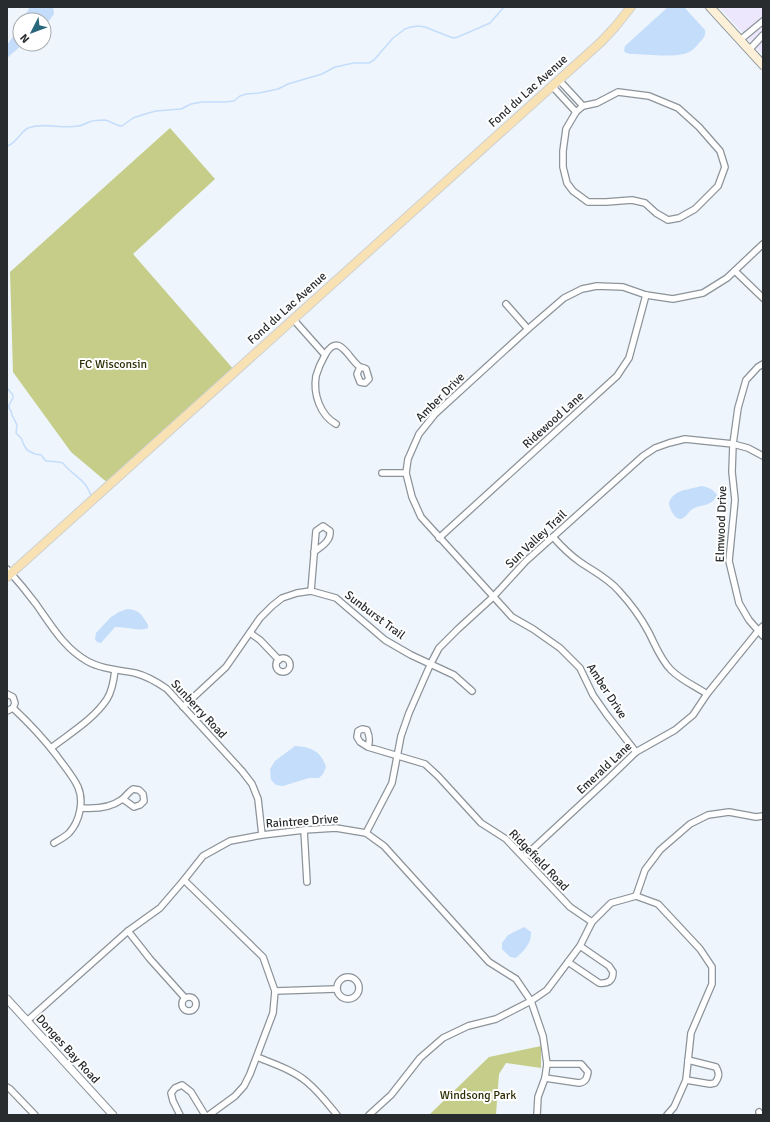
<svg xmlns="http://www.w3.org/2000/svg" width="770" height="1122" viewBox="0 0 770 1122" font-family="Signika,sans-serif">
	<rect width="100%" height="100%" fill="#eef5fc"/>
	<!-- industrial -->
	<path fill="#ece7fd" d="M 719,7 L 763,7 L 763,55 Z"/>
	<!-- green -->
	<g fill="#c5cd89">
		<path d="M 170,128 L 215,179 L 133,254 L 235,371 L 109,484 L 71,452 L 13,372 L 10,272 Z"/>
		<path d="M 541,1046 L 541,1068 L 506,1063 L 499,1074 L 496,1115 L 429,1115 L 489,1057 Z"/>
	</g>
	<!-- water -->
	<g fill="#c4ddfb">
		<path d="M 30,7 L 53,7 L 54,14 L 49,21 L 44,26 L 44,20 L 22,20 Z"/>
		<path d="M 668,7 L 684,7 L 705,30 C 706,36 703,39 699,43 C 696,47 692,51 687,53 C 673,58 646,54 631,54 L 626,53 L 624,51 L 625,46 Z"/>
		<path d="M 20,23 L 20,44 L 23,44 L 7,58 L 7,45 L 17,31 Z"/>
		<path d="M 701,486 C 708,487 713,489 717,495 C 713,507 699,504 691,510 C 688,513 685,518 681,519 C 675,520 669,508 669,503 C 670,499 672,497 674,495 C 681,489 693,489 701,486 Z"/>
		<path d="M 127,609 C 140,610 142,615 148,625 L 148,628 C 138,632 126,626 115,627 L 101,643 L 97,642 L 95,639 L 96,633 L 111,617 L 119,612 Z"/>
		<path d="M 295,746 C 311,747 321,751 326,767 L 323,774 L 319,778 L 309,778 L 283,786 L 276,785 L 271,780 L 270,769 L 275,761 Z"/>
		<path d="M 524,927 L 531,932 C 532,943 524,951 516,958 L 510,957 L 502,949 L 502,943 L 508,935 Z"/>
	</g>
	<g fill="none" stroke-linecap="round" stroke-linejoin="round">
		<!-- stream -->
		<g stroke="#c4ddfb" stroke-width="1.5">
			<path d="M 7,146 C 16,144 20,132 28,128 C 44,122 62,129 78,126 C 82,126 86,123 89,122 C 94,120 100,120 105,120 C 111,121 116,126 122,126 L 133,118 L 145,114 L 156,111 L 181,109 L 191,104 L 202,102 L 225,102 L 234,101 L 240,96 L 246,94 L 259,93 L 278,89 L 288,84 L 322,74 L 335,67 L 354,63 L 369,63 L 374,60 L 393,38 L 405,29 L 411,27 L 418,26 L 425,27 L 453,38 L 458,37 L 490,23 L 504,7"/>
			<path d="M 7,388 L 13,395 L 13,398 L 9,405 L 9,408 L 11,411 L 12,415 L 17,425 L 16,433 L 21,438 L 24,445 L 27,450 L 35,454 L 41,455 L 46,461 C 52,462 57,461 63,463 C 67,470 78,476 84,483 C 87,486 89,491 91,495"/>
		</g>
		<!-- minor casing -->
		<g stroke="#8c9399" stroke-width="8">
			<g id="minor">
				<path d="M 740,40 L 763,21"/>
				<path d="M 749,50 L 763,35"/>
				<path d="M 559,80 L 583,106"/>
				<path d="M 552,86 L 576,112"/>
				<path d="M 618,92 L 649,96 L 678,108 L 699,127 L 720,151 L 725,167 L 718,186 L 695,209 L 679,218 L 668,220 L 656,213 L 645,203 L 632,200 L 606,202 L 588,202 L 573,191 L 567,183 L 563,167 L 563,151 L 566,129 L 576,112 L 583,106 L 597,103 Z"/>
				<path d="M 735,271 L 763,298"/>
				<path d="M 506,304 L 528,329"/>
				<path d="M 293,319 L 325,355 C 321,362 318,369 316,376 C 313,394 320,415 336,424"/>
				<path d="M 325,355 C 339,330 349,360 360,367 C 360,367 365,368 366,369 L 369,379 L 365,383 L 360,382 L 357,374 L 360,367"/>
				<path d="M 763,364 L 758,367 L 746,380 L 738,408 L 733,444 L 732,472 L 735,500 L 729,561 L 739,603 L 749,620 L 763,636"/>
				<path d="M 382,473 L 406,473"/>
				<path d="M 553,537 C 561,546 570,555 580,562 C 593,571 609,579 619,591 C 630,603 640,616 648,631 C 655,644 660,659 671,670 C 681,680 695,686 707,694"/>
				<path d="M 439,538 L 617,376 L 629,358 L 646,295"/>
				<path d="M 7,569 C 17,580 27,592 36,604 C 51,625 64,648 87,661 C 101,669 119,670 135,673 C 147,676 157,682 167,689 L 242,771 L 252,784 L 258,799 L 262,835"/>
				<path d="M 311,591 L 316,531 L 323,526 L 330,531 C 331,541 322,546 314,552"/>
				<path d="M 250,633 L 260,640 L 279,660"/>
				<circle cx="283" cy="665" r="7"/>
				<path d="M 7,694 L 13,697 L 15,703 L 13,708 L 7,711"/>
				<path d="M 183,707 L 226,667 L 260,618 L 272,606 L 282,598 L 297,593 L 311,591 L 336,598 L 385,640 L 411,655 L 454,675 L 472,691"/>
				<path d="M 13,708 C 29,723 44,739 57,756 C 64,766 73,776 78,787 C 84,801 80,821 69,833 C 65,837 59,840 54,843"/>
				<path d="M 368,747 C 370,741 370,737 367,730 L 362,729 L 358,731 L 357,737 L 360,742 L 368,747 L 425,764 L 438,776 L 481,823 L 506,839 L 570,907 L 592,922"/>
				<path d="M 51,748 C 69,734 94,719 107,699 C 112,691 114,679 115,670"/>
				<path d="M 636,752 L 607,715 L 593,695 L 580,668 L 560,648 L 533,629 L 512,617 L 421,517 L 412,497 L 406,473 L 408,459 L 419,434 L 435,414 L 528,329 L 564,298 L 582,289 L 597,286 L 623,287 L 646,295 L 673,299 L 703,293 L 727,278 L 763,244"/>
				<path d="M 81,808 C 94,809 110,808 121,800 C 126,797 127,793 133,789 L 139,790 L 143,794 L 144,801 L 140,805 L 134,807 L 123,799"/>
				<path d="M 304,830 L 307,882"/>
				<path d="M 366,833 L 392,783 L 401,736 L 409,713 L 431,663 L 439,648 L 458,629 L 493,597 L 526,561 L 643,456 L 655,448 L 669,443 L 685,439 L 733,444 L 748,448 L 763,456"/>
				<path d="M 524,857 L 608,779 L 636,752 L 675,730 L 693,715 L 707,694 L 758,631 L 763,626"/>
				<path d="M 184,880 L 263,957 L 275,991 L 273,1013 L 250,1074 L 244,1086 L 235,1096 L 209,1115"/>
				<path d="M 636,896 L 645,870 L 660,850 L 690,824 L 708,815 L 729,812 L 756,817 L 763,816"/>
				<path d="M 128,931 L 150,959 L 185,998"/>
				<path d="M 568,962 L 599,983 C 608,984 613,981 613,972 L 609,966 L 580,946"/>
				<circle cx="348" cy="988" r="11"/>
				<path d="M 275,991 L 336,989"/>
				<circle cx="189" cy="1004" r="7"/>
				<path d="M 27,1021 L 128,931 L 160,908 L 184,880 L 203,856 L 230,841 L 262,835 L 304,830 L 336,828 L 366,833 L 384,846 L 489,962 L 516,979 L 531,1001 L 543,1036 L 547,1064 L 545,1078 L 538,1097 L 537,1115"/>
				<path d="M 257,1057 C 274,1064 293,1070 307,1082 C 319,1092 328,1104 337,1115"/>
				<path d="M 545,1078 L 579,1083 C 586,1082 587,1078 588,1072 L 581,1064 L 547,1064"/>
				<path d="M 686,1080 L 710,1084 L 715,1083 C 719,1077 720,1074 716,1067 L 688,1060"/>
				<path d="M 7,1087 L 10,1089 L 35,1115"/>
				<path d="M 759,1112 L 761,1115"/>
				<path d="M 180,1115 L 173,1101 L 171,1093 L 175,1088 L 182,1085 L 191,1092 L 205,1115"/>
				<path d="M 369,1115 L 391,1095 L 420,1058 L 443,1038 L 468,1026 L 496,1019 L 531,1001 L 547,990 L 580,946 L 592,922 L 611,903 L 636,896 L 658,904 L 700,949 L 712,967 L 712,984 L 691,1033 L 686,1080 L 674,1107 L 667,1115"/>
			</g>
		</g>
		<!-- tertiary casing -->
		<g stroke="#8c9399" stroke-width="9">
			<path id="tertiary" d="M 7,999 L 113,1115"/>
		</g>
		<!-- secondary casing -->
		<g stroke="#8c9399" stroke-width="10">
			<path id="secondary" d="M 710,7 L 763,65"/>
		</g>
		<!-- primary casing -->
		<g stroke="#d0d1d1" stroke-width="10">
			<path id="primary" d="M 7,577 L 601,42 L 615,27 L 631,7"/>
		</g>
		<!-- minor -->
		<use href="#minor" stroke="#fff" stroke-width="5.5"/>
		<!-- tertiary -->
		<use href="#tertiary" stroke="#fff" stroke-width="7"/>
		<!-- secondary -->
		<use href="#secondary" stroke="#fcf0d8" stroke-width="8"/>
		<!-- primary -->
		<use href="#primary" stroke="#f8e1b2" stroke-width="8"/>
	</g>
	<g text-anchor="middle" stroke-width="4" stroke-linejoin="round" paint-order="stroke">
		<!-- street labels -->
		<g font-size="12" fill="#292c2e" stroke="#fff">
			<text transform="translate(528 91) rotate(-42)" y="4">Fond du Lac Avenue</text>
			<text transform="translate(287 308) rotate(-42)" y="4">Fond du Lac Avenue</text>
			<text transform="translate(440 397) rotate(-45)" y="4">Amber Drive</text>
			<text transform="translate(553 420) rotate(-42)" y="4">Ridewood Lane</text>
			<text transform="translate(721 524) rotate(-88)" y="4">Elmwood Drive</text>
			<text transform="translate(536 539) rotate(-43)" y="4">Sun Valley Trail</text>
			<text transform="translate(375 615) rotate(37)" y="4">Sunburst Trail</text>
			<text transform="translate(607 691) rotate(57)" y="4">Amber Drive</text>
			<text transform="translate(199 709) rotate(47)" y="4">Sunberry Road</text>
			<text transform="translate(604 768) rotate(-43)" y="4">Emerald Lane</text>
			<text transform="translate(302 821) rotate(-4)" y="4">Raintree Drive</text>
			<text transform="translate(539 860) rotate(46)" y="4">Ridgefield Road</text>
			<text transform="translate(68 1049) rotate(48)" y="4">Donges Bay Road</text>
		</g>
		<!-- park labels -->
		<g font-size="12" fill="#2c2e04" stroke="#fff">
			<text x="113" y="368">FC Wisconsin</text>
			<text x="478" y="1099">Windsong Park</text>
		</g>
	</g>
	<!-- border -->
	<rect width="770" height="1122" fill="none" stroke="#292c2e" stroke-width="16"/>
	<!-- north arrow -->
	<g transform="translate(32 32) rotate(228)"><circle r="19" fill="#ffffff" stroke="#a9abab"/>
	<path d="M0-3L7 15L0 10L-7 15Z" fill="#29677d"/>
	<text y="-6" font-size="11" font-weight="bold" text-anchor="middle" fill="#292c2e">N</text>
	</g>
</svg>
